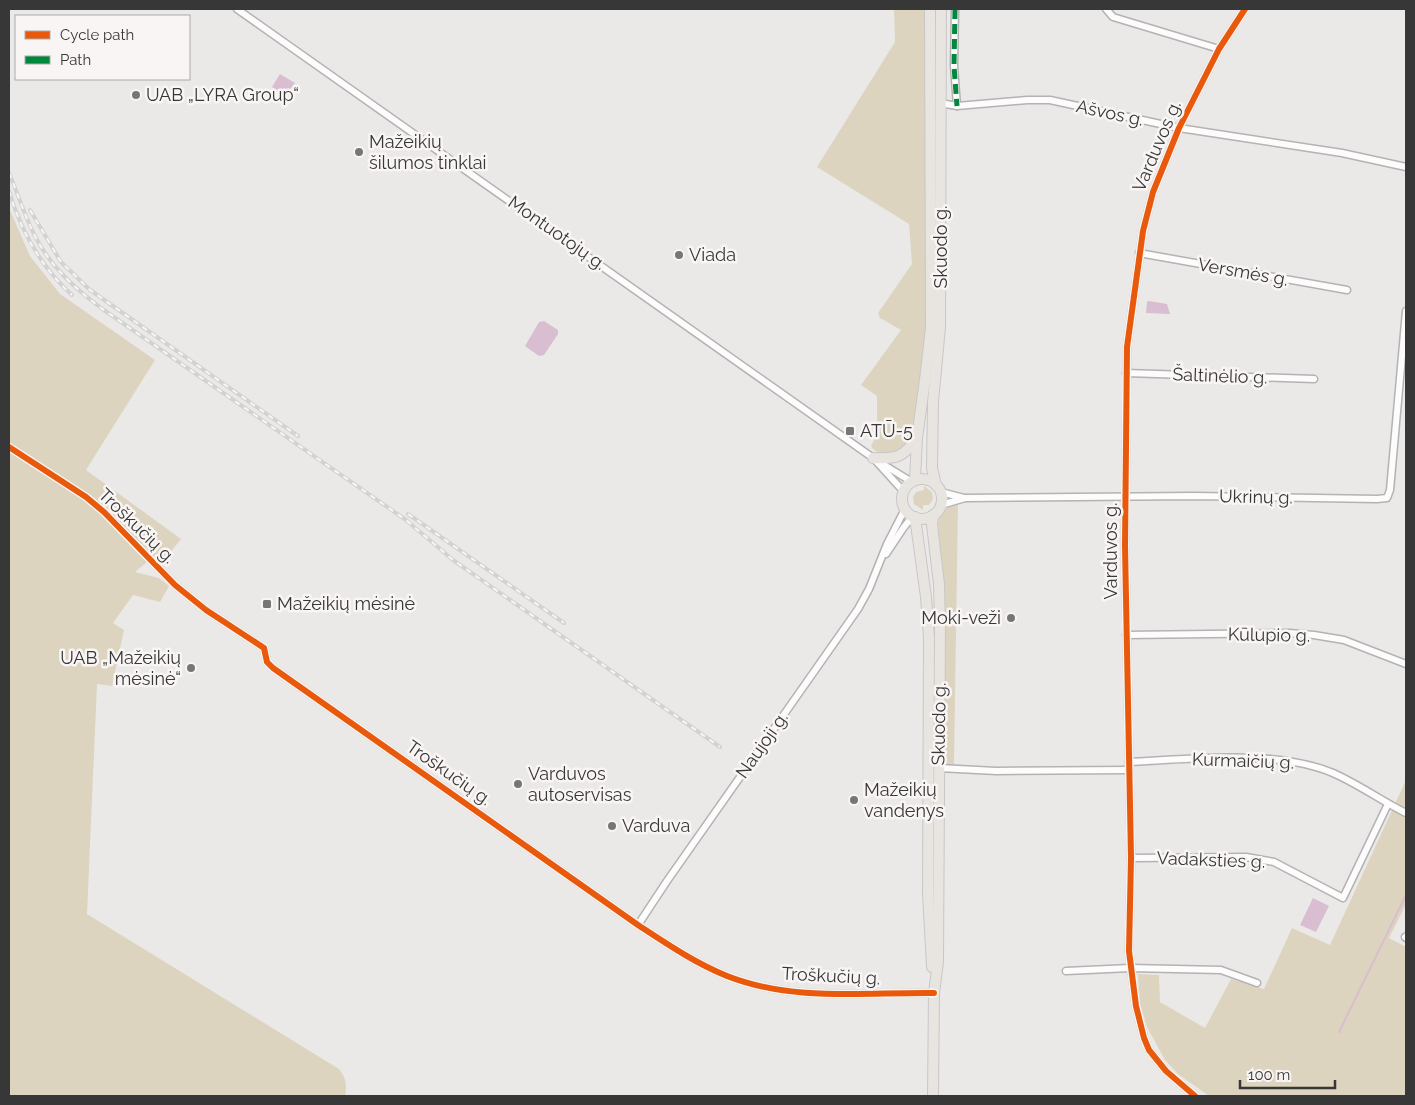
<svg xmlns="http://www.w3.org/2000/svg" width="1415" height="1105" viewBox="0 0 1415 1105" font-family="Raleway,sans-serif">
	<rect width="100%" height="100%" fill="#ebe9e8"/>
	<!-- green -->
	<g fill="#ddd4c0">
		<path d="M 894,9 L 927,9 L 926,335 L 921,377 L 911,436 L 910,442 L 896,454 C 887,454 876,455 871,446 L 877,434 L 877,396 L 861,385 L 901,330 L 880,318 L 878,313 L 912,264 L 909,224 L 817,167 L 895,42 Z"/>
		<path d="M 9,208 L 30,256 L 60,294 L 155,360 L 86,470 L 181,539 L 161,564 L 153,557 L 135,572 L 159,578 L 169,586 L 160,602 L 133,595 L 113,623 L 124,630 L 112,686 L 97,684 L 87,914 L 339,1069 C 346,1078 347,1085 345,1096 L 9,1096 Z"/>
		<path d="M 924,486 L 932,492 L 933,499 L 929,505 L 923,505 L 923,510 L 914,504 L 913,497 L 916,492 L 924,490 Z"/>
		<path d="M 958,505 L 954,766 L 946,764 L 943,757 L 944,600 L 938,523 C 941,512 946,506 958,505 Z"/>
		<path d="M 1406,780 L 1406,904 L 1389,938 L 1406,947 L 1406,1096 L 1209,1096 L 1178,1074 L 1165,1060 L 1147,1027 L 1140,1003 L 1138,974 L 1159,975 L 1160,1002 L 1205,1028 L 1231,979 L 1264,989 L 1292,928 L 1330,945 Z"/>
	</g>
	<!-- water -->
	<g fill="#d8bed0">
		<path d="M 280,74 L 295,83 L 285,96 L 272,87 Z"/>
		<path d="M 1149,301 L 1167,304 L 1170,314 L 1146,313 L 1147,302 Z"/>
		<path d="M 544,321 L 558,330 L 558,334 L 544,355 L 539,356 L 525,346 L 539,322 Z"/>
		<path d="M 1313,898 L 1329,906 L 1316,932 L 1300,925 Z"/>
	</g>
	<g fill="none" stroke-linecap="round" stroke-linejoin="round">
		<!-- stream -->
		<path stroke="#d8bed0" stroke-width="2" d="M 1339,1032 L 1406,895"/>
		<!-- street casing -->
		<g stroke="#b4b2b2" stroke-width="9">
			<g id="street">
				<path d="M 237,9 L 876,460 L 912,482"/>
				<path d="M 955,9 L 954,66 L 957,106"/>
				<path d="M 1106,9 L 1113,17 L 1219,49"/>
				<path d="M 940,103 L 957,106 L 1027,100 L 1050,100 L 1179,128 L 1342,153 L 1406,167"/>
				<path d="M 1139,253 L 1347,290"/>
				<path d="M 1126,373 L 1314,379"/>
				<path d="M 9,447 L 86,497 L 104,512 L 175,585 L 206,610 L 264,648 L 267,662 L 273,668 L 638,925 C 667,944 695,963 727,976 C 793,1002 865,992 934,993"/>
				<path d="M 876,461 L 904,492"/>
				<path d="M 941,492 L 964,498"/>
				<path d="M 941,505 L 965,498 L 1195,496 L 1377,499 L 1387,498 L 1390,490 L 1406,311"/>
				<path d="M 886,554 L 904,527 L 913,516"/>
				<path d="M 1126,635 L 1289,633 L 1314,635 L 1344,640 L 1406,664"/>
				<path d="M 1129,762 C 1189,759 1277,749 1333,773 C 1358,784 1382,801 1406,813"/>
				<path d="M 939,768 L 996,771 L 1129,770"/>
				<path d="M 1131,858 L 1246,857 L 1274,862 L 1343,898 L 1388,804"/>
				<path d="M 638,925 L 667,881 L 858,609 L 869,589 L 887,544 L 905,509"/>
				<path d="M 1405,937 L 1406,938"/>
				<path d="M 1066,971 L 1130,968 L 1221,970 L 1257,983"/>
				<path d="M 1195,1096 L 1166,1071 L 1149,1050 L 1144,1038 L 1136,1006 L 1129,951 L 1131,858 L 1125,546 L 1127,347 L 1143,231 L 1153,192 L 1179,128 L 1219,49 L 1245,9"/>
			</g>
		</g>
		<!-- primary casing -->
		<g stroke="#c8c7c7" stroke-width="12">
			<g id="primary">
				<path d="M 873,458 C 896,459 903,458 917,438"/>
				<circle cx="922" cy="499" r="20"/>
				<path d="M 915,480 L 917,438 L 925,380 L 931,327 L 930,9"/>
				<path d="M 936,485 L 932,468 L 933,402 L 940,327 L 941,9"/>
				<path d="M 915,517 L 926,597 L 929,637 L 928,894 L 932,967"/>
				<path d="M 933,1096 L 934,993 L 938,962 L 940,627 L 939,584 L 932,525 L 933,515"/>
			</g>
		</g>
		<!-- street -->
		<use href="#street" stroke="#fcfcfc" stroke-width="6"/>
		<!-- primary -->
		<use href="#primary" stroke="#e8e4e0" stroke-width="10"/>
		<!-- rail casing -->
		<g stroke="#d3d2d2" stroke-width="4">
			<g id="rail">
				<path d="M 9,173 C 18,194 25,217 36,238 C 51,267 76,289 101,308 L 406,520 L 453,560 L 720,747"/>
				<path d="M 9,191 C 21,231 40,266 72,295"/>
				<path d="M 30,210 L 61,262 L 90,290 L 298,436"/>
				<path d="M 408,514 L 564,623"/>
			</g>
		</g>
		<!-- rail -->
		<use href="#rail" stroke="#f9f5f4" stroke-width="2" stroke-dasharray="5.5" stroke-linecap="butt"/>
		<!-- quiet -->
		<path stroke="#00873e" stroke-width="5" stroke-dasharray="10 5" stroke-linecap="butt" d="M 955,9 L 954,66 L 957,106"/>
		<!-- cycleway casing -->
		<g stroke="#f9f5f4" stroke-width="9">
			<g id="cycleway">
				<path d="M 9,447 L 86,497 L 104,512 L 175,585 L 206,610 L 264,648 L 267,662 L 273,668 L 638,925 C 667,944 695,963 727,976 C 793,1002 865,992 934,993"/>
				<path d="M 1195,1096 L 1166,1071 L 1149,1050 L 1144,1038 L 1136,1006 L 1129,951 L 1131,858 L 1125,546 L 1127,347 L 1143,231 L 1153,192 L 1179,128 L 1219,49 L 1245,9"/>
			</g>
		</g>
		<!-- cycleway -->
		<use href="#cycleway" stroke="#e8590c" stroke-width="6"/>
	</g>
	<!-- markers -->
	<g fill="#777575" stroke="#f9f5f4" stroke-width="2">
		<circle cx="136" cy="95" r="5"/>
		<circle cx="359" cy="152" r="5"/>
		<circle cx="679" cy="255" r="5"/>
		<rect x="845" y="426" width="10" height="10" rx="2.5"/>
		<rect x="262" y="599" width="10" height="10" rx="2.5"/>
		<circle cx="1011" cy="618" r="5"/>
		<circle cx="191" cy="668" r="5"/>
		<circle cx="518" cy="784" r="5"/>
		<circle cx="854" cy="800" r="5"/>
		<circle cx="612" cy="826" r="5"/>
	</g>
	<g text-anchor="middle" stroke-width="5" stroke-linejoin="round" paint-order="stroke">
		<!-- poi labels -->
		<g font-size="18" fill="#383737" stroke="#f9f5f4" text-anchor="start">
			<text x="146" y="101">UAB „LYRA Group“</text>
			<text x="369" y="148">Mažeikių<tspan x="369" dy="21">šilumos tinklai</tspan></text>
			<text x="689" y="261">Viada</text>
			<text x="860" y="437">ATŪ-5</text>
			<text x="277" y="610">Mažeikių mėsinė</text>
			<text x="1001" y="624" text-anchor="end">Moki-veži</text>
			<text x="181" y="664" text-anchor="end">UAB „Mažeikių<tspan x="181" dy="21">mėsinė“</tspan></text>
			<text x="528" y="780">Varduvos<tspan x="528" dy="21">autoservisas</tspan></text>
			<text x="864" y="796">Mažeikių<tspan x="864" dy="21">vandenys</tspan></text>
			<text x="622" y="832">Varduva</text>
		</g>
		<!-- street labels -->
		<g font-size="18" fill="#383737" stroke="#f9f5f4">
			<text transform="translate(1110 113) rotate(12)" y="6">Ašvos g.</text>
			<text transform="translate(1157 146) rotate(-67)" y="6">Varduvos g.</text>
			<text transform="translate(557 233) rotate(35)" y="6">Montuotojų g.</text>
			<text transform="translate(941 247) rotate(-90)" y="6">Skuodo g.</text>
			<text transform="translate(1243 272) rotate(10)" y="6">Versmės g.</text>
			<text transform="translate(1220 376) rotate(2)" y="6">Šaltinėlio g.</text>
			<text transform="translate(1256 497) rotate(1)" y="6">Ukrinų g.</text>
			<text transform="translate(137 526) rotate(44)" y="6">Troškučių g.</text>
			<text transform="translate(1111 551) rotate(-90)" y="6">Varduvos g.</text>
			<text transform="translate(1269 635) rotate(1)" y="6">Kūlupio g.</text>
			<text transform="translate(939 724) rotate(-89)" y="6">Skuodo g.</text>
			<text transform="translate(762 745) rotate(-55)" y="6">Naujoji g.</text>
			<text transform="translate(1243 761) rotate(2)" y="6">Kurmaičių g.</text>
			<text transform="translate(449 773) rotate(35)" y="6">Troškučių g.</text>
			<text transform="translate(1211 860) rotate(2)" y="6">Vadaksties g.</text>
			<text transform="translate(831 976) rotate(3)" y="6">Troškučių g.</text>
		</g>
	</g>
	<!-- border -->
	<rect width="1415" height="1105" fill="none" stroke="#383737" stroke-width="20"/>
	<!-- legend -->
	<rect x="15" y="15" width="175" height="65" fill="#f9f5f4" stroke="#aca9a8"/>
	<rect x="25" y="31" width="25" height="8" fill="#e8590c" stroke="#aca9a8"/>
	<text x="60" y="40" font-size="15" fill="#383737">Cycle path</text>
	<rect x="25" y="56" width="25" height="8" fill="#00873e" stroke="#aca9a8"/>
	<text x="60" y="65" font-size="15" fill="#383737">Path</text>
	<!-- scale -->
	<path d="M1240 1080v8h95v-8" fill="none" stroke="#383737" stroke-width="2.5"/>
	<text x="1248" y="1080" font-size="15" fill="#383737" stroke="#f9f5f4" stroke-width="4" paint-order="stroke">100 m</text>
</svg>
